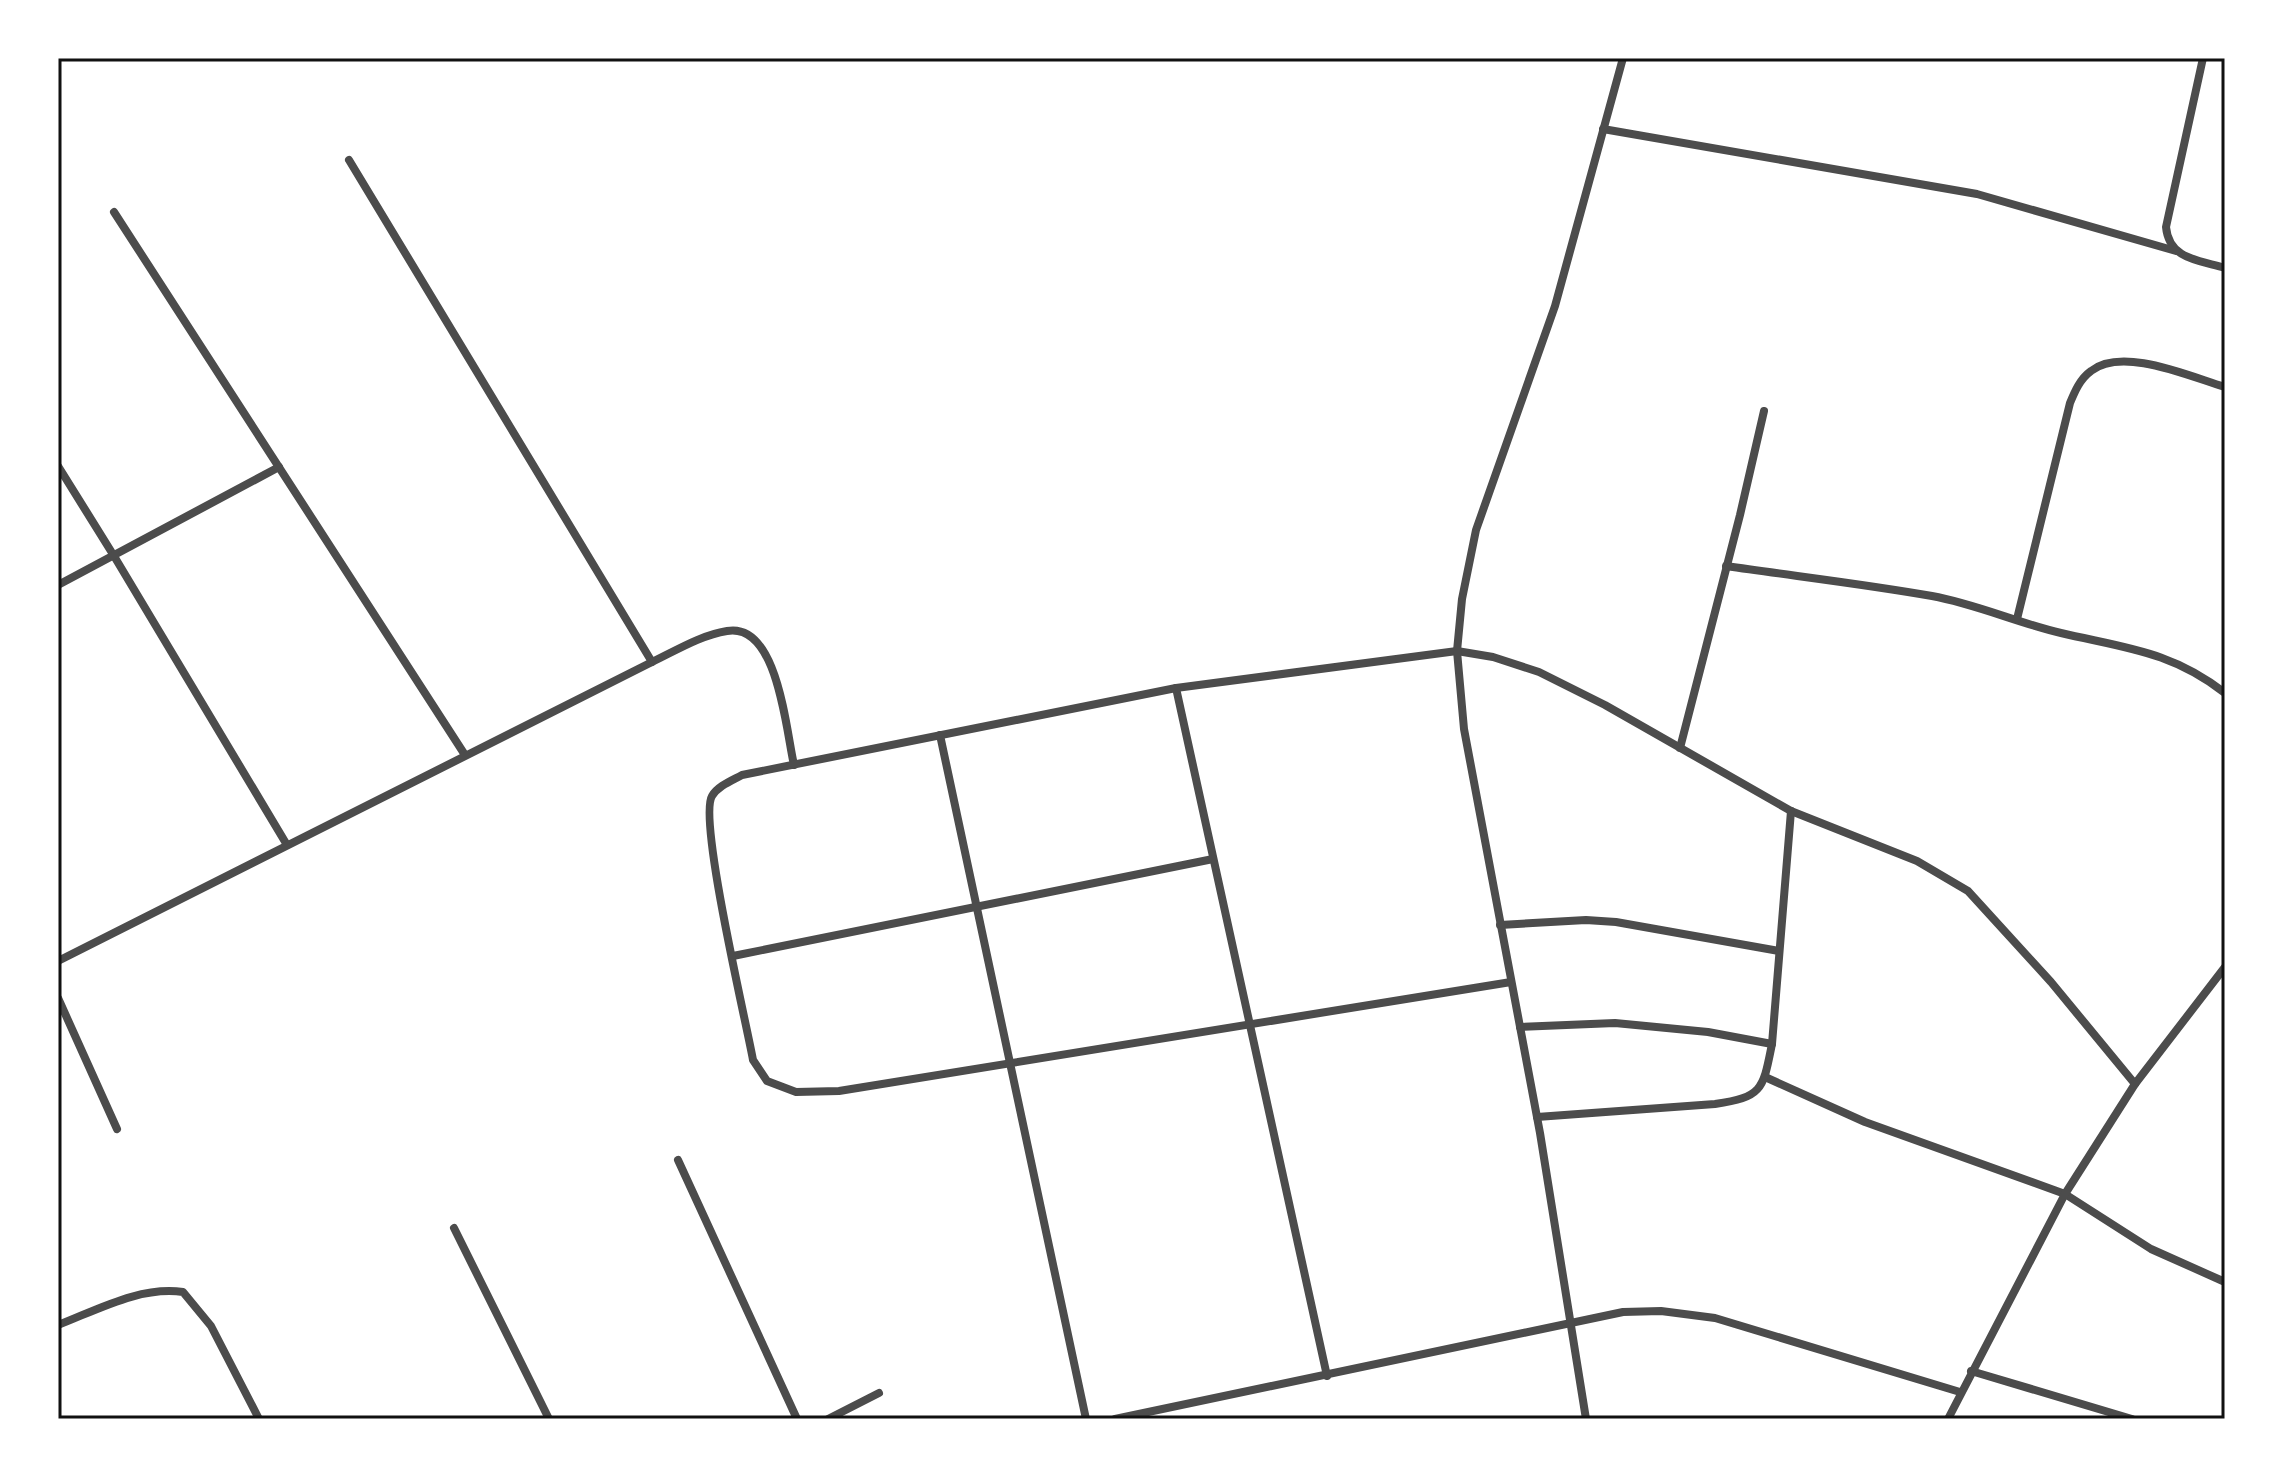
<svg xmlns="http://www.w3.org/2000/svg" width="2283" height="1477" viewBox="0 0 2283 1477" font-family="Inter,sans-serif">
	<rect width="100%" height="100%" fill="#fff"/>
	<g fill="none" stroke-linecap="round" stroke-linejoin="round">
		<!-- minor -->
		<g stroke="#4c4c4c" stroke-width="8">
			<path d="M 2203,58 L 2166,227 C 2169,259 2198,260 2225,268"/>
			<path d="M 1603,129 L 1977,194 L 2176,251"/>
			<path d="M 349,160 L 652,662"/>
			<path d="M 114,212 L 465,755"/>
			<path d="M 58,466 L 114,556 L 287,845"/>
			<path d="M 1726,566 C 1794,576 1864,584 1932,596 C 1976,604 2018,623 2061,633 C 2125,648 2171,651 2225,693"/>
			<path d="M 58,585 L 279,467"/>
			<path d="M 2017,619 L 2070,403 C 2075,391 2080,379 2091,371 C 2122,346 2191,377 2225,387"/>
			<path d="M 1176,688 L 1327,1376"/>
			<path d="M 940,735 L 1086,1419"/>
			<path d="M 1680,748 L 1740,515 L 1764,411"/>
			<path d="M 1500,925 L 1586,920 L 1616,922 L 1779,951"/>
			<path d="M 733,956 L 1213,859"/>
			<path d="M 58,961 L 652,662 C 675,651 701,635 727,631 C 778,622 786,731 794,765"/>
			<path d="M 1511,982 L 839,1091 L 796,1092 L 767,1081 L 753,1060 C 746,1021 698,819 712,796 C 718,786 731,781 742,775 L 1176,688 L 1457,651 L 1493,657 L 1539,672 L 1605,705 L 1791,811 L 1917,861 L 1968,891 L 2051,982 L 2135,1084"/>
			<path d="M 58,998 L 117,1129"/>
			<path d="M 1520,1027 L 1615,1023 L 1708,1032 L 1772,1044"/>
			<path d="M 1765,1077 L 1865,1122 L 2065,1194 L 2151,1249 L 2225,1282"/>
			<path d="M 1537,1117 L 1715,1104 C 1763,1097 1763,1089 1772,1044 L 1791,811"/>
			<path d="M 678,1160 L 797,1419"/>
			<path d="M 454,1228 L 549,1419"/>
			<path d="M 58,1325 C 97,1310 140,1286 183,1292 L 211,1326 L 259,1419"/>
			<path d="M 1971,1371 L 2132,1419"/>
			<path d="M 828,1419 L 879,1393"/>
			<path d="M 1115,1419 L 1623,1312 L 1661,1311 L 1715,1318 L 1960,1392"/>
			<path d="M 1586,1419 L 1540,1133 L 1464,729 L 1457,651 L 1462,599 L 1476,530 L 1555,306 L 1623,58"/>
			<path d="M 1948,1419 L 2065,1194 L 2135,1084 L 2225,967"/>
		</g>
	</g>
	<!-- border -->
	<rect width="2283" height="1477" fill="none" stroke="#ffffff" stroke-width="120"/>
	<rect x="60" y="60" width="2163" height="1357" fill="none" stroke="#111" stroke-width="3"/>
</svg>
